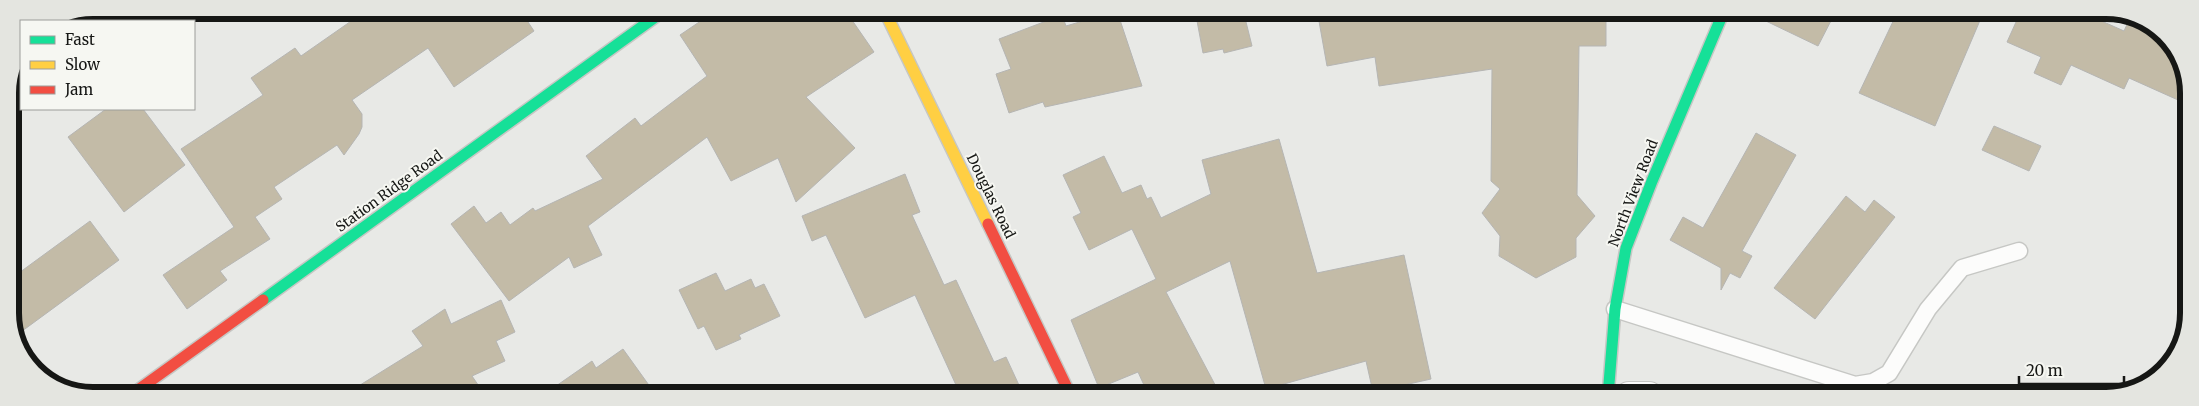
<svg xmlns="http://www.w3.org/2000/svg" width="2199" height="406" viewBox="0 0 2199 406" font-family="Merriweather,serif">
	<rect width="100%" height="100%" fill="#e8e9e6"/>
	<!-- building -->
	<g fill="#c3bba7" stroke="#b5b5b3">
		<path d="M 367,10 L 520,10 L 534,31 L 454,87 L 428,48 L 352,100 L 362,114 L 362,127 L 359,134 L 344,155 L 337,145 L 274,187 L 282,199 L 255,217 L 270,239 L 220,271 L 227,280 L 187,309 L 163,275 L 234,227 L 181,149 L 263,95 L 251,78 L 295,48 L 301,56 Z"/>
		<path d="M 717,10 L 845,10 L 874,52 L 806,97 L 855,148 L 796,202 L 778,158 L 731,181 L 707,137 L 588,226 L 602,255 L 574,268 L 569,257 L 509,301 L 451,224 L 474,206 L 486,223 L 501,212 L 510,225 L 533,208 L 535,211 L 603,179 L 586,156 L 635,118 L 641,126 L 707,76 L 680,35 Z"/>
		<path d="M 1195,10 L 1243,10 L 1252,46 L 1224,53 L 1223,49 L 1203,53 Z"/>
		<path d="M 1317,10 L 1371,10 L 1373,21 L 1448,10 L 1606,11 L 1606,46 L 1579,46 L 1577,195 L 1595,216 L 1576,238 L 1576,257 L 1536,278 L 1499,256 L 1500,236 L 1482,213 L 1500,189 L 1491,181 L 1492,69 L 1379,86 L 1375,57 L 1327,66 Z"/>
		<path d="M 1117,11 L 1142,86 L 1045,107 L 1043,102 L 1009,113 L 996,74 L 1011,69 L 999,39 L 1062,15 L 1066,26 Z"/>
		<path d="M 1745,11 L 1836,11 L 1818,46 Z"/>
		<path d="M 1898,11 L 1984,11 L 1935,126 L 1859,93 Z"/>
		<path d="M 2021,11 L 2079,11 L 2124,31 L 2129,20 L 2165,37 L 2187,76 L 2187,104 L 2129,78 L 2124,89 L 2071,65 L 2061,85 L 2034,73 L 2041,57 L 2007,42 Z"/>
		<path d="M 106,109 L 143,109 L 185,165 L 124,212 L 68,137 Z"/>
		<path d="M 1994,126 L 2041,146 L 2029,171 L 1982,150 Z"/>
		<path d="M 1756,133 L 1796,155 L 1742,251 L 1752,256 L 1740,278 L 1730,273 L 1721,290 L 1721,268 L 1670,240 L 1683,217 L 1703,228 Z"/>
		<path d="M 1279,139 L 1317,273 L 1404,255 L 1431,379 L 1373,392 L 1366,361 L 1266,389 L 1230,261 L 1166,292 L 1221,396 L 1149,396 L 1138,372 L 1099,388 L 1071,320 L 1156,279 L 1132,229 L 1089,250 L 1073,217 L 1081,213 L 1063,175 L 1104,156 L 1122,193 L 1141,185 L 1147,199 L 1151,197 L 1161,218 L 1211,194 L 1202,160 Z"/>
		<path d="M 905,174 L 920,212 L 912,215 L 944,285 L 956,280 L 994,362 L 1006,357 L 1024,396 L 961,396 L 915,295 L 865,318 L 826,235 L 812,241 L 802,216 Z"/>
		<path d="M 1846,196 L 1865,212 L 1874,200 L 1895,217 L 1815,319 L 1774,288 Z"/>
		<path d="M 90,221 L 119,260 L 14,337 L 12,278 Z"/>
		<path d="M 716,273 L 725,291 L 751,279 L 755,288 L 764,284 L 780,316 L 739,335 L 741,339 L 716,350 L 704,326 L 698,329 L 679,290 Z"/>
		<path d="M 501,300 L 515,332 L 496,341 L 505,361 L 472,376 L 485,395 L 344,395 L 423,346 L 412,331 L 445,309 L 451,324 Z"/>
		<path d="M 623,349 L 656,395 L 543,395 L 592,361 L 596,368 Z"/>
	</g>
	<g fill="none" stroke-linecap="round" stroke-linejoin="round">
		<!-- lane casing -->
		<g stroke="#c6c7c4" stroke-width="19">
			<path id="lane" d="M 1615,309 L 1855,385 L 1873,382 L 1889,373 L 1928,309 L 1962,268 L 2019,251"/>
		</g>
		<!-- street casing -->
		<g stroke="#c6c7c4" stroke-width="30">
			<path id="street" d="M 1629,396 L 1649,396"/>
		</g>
		<!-- fast casing -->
		<g stroke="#c6c7c4" stroke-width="14">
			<g id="fast">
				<path d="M 263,300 L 665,10"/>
				<path d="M 1608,396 L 1615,309 L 1626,248 L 1652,181 L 1724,11"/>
			</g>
		</g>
		<!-- slow casing -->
		<g stroke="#c6c7c4" stroke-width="14">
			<path id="slow" d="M 884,10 L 988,224"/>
		</g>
		<!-- jam casing -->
		<g stroke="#c6c7c4" stroke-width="14">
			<g id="jam">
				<path d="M 988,224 L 1071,396"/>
				<path d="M 131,395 L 263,300"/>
			</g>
		</g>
		<!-- lane -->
		<use href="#lane" stroke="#fcfcfb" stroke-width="16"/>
		<!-- street -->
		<use href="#street" stroke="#fcfcfb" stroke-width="28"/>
		<!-- fast -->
		<use href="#fast" stroke="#16e098" stroke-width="11"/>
		<!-- slow -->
		<use href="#slow" stroke="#ffcf43" stroke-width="11"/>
		<!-- jam -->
		<use href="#jam" stroke="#f24e42" stroke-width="11"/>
	</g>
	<g text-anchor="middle" stroke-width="4" stroke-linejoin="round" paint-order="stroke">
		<!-- street labels -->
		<g font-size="14" fill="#161715" stroke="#f6f7f2">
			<text transform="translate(389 191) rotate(-36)" y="5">Station Ridge Road</text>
			<text transform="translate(1633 193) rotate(-69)" y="5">North View Road</text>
			<text transform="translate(991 196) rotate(64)" y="5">Douglas Road</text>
		</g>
	</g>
	<!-- crop -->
	<path d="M0 0H2199V406H0ZM93 19H2106A74 74 0 0 1 2180 93V313A74 74 0 0 1 2106 387H93A74 74 0 0 1 19 313V93A74 74 0 0 1 93 19Z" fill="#e4e5e0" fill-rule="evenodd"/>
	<path fill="none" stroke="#161715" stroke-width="6" d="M93 19H2106A74 74 0 0 1 2180 93V313A74 74 0 0 1 2106 387H93A74 74 0 0 1 19 313V93A74 74 0 0 1 93 19Z"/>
	<!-- legend -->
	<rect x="20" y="20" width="175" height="90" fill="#f6f7f2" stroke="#9c9d9a"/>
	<rect x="30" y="36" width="25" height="8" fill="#16e098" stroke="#9c9d9a"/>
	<text x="65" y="45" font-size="15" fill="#161715">Fast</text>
	<rect x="30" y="61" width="25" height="8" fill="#ffcf43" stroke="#9c9d9a"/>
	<text x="65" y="70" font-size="15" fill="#161715">Slow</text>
	<rect x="30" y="86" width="25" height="8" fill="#f24e42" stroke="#9c9d9a"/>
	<text x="65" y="95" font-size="15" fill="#161715">Jam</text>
	<!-- scale -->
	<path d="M2019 376v8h105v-8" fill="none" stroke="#161715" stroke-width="2.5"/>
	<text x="2026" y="376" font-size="15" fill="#161715" stroke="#f6f7f2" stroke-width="4" paint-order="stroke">20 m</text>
</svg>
